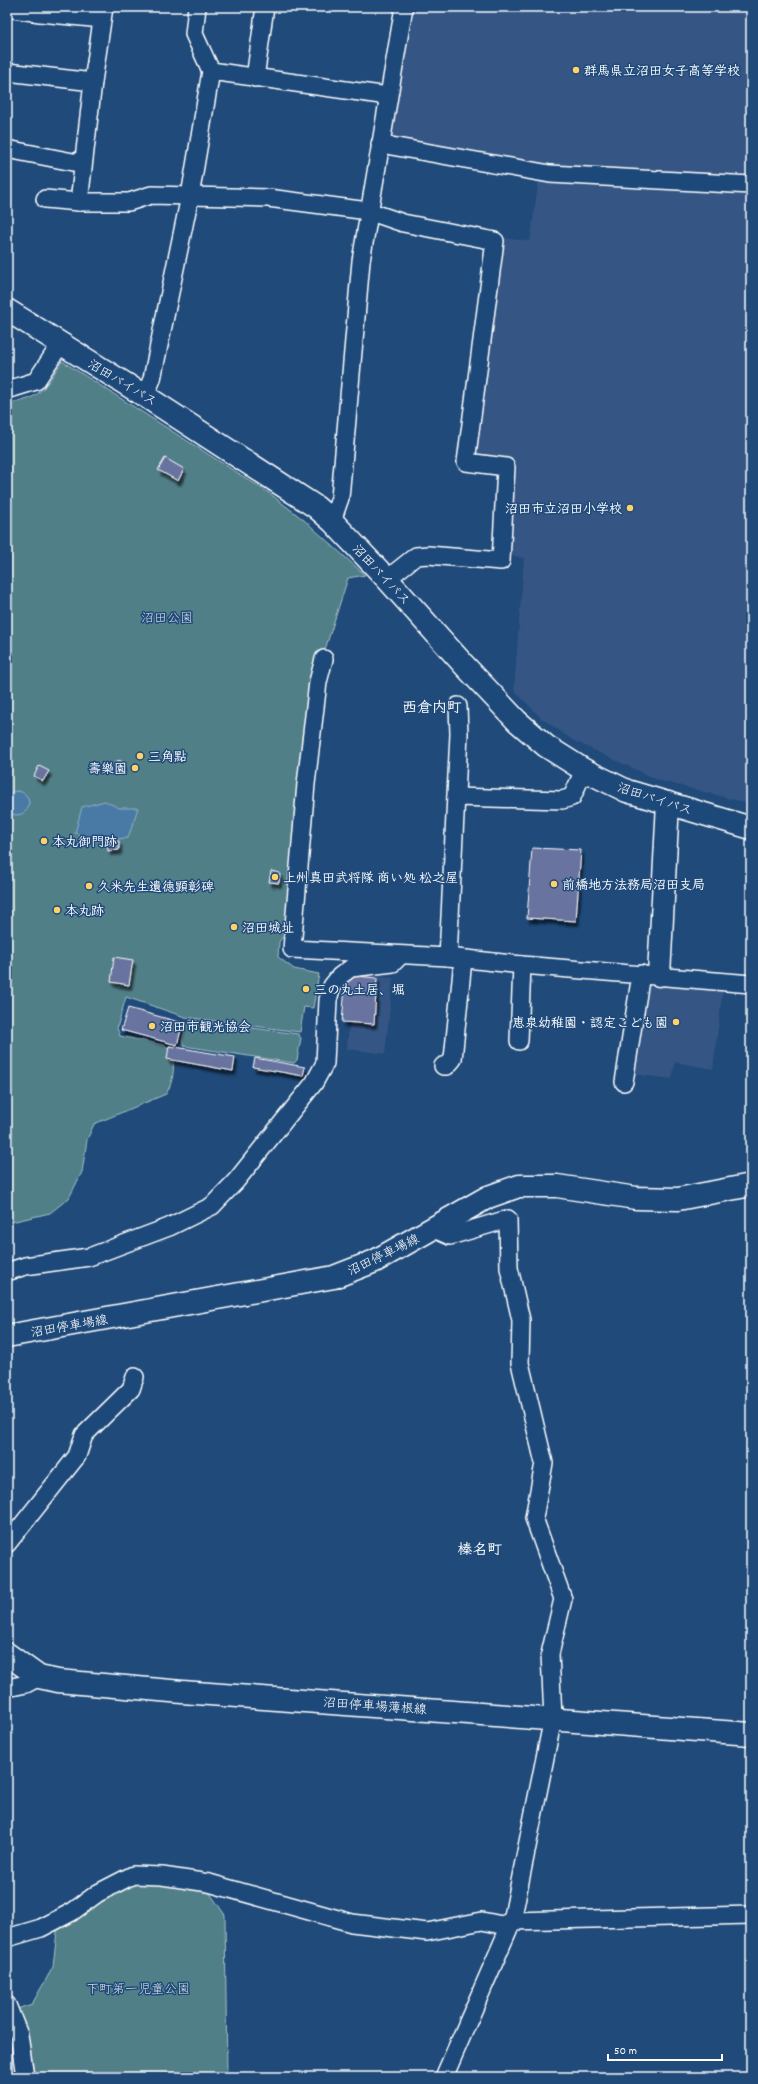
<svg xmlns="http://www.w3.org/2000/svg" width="758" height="2084" viewBox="0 0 758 2084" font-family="Dekko,'Klee One',sans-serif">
	<defs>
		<filter id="shadow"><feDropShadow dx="2.5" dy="4.5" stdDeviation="1" flood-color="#0009"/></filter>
	</defs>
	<rect width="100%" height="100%" fill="#1f4a7a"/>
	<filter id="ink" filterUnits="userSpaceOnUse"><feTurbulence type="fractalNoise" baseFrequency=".025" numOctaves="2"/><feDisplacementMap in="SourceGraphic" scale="8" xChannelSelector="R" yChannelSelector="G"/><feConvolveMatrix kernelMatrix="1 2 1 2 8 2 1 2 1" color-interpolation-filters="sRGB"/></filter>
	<g filter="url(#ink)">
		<!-- built -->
		<g fill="#355685">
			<path d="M 411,7 L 751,7 L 751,180 L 548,169 L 395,141 L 389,132 Z"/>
			<path d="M 539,178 L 751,191 L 751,804 L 658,780 L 574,741 L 540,717 L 514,690 L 524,558 L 506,554 L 512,462 L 473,457 L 501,238 L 530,241 Z"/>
			<path d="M 641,974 L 724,981 L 713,1069 L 675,1062 L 672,1079 L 625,1073 Z"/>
			<path d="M 345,975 L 393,978 L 385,1054 L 347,1049 L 349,1024 L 341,1023 Z"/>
		</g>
		<!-- green -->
		<g fill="#517f88" stroke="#a8bfc4">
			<path d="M 62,361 L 269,493 L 304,520 L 365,575 L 348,578 L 323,656 L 290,928 L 279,942 L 278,957 L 294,969 L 319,974 L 313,1008 L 304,1007 L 300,1032 L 185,1017 L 126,997 L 117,1028 L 120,1036 L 164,1045 L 173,1054 C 174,1070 174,1080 166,1094 L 94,1124 L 87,1140 L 82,1172 L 69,1198 L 50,1213 L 7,1223 L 7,403 C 40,401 45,387 62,361 Z"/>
			<path d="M 191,1020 L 298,1034 L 301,1038 L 297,1060 L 294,1063 L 184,1046 L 182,1041 L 186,1025 Z"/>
			<path d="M 138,1882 L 207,1889 L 225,1915 L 227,2077 L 32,2077 L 17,2009 L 32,2004 L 53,1967 L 57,1931 L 72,1917 L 97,1900 Z"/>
		</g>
		<!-- water -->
		<g fill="#487aa5" stroke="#91afc9">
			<circle cx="17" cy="803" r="12"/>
			<path d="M 105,801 L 119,808 L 138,808 L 128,838 L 95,841 L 75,833 L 82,807 Z"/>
		</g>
		<!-- building -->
		<g fill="#67739f" stroke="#fff" filter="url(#shadow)">
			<path d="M 165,458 L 184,469 L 178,481 L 158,470 Z"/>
			<circle cx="119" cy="765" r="4.5"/>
			<path d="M 39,766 L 49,771 L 43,781 L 34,776 Z"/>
			<path d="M 119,841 L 119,850 L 108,851 L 107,842 Z"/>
			<path d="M 532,848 L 581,850 L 576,921 L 527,918 Z"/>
			<path d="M 271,871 L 280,873 L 279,883 L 269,882 Z"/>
			<path d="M 114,957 L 133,960 L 129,985 L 111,982 Z"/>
			<path d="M 346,975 L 377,978 L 374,1024 L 342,1022 Z"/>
			<path d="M 128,1008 L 183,1023 L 177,1045 L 121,1030 Z"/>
			<path d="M 169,1046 L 235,1057 L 233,1071 L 167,1059 Z"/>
			<path d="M 255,1058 L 305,1067 L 303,1076 L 253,1067 Z"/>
		</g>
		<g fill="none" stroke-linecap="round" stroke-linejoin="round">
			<!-- street casing -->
			<g stroke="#fff" stroke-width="20">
				<g id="street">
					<path d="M 197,7 L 194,34 L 211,71"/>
					<path d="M 7,8 L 40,13 L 102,19"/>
					<path d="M 7,72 L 93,82"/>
					<path d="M 255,78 L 265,7"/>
					<path d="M 380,144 L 550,174 L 751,185"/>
					<path d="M 7,149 L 83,164"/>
					<path d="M 45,199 L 79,202 L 129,202 L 151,195 L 268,198 L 368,211 L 403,223 L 495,241 L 466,462 L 506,467 L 501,561 L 428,555 L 416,556 L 387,579"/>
					<path d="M 79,202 L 93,82 L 104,7"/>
					<path d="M 7,390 L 36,381 L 60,345"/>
					<path d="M 145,396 L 152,379 L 190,196 L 211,71 L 388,96"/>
					<path d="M 332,521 L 340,498 L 361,261 L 404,7"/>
					<path d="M 324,659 L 318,682 L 306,784 L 292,949 L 448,957 L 522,965 L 751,984"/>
					<path d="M 456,797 L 562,800 L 572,797 L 584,770"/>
					<path d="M 448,957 L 459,734 L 458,706"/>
					<path d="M 519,1041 L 522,965"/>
					<path d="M 443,1066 L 447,1066 L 453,1059 L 463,960"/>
					<path d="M 624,1082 L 641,974"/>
					<path d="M 434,1229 L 450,1236 L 508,1219 L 509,1268 L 521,1320 L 520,1363 L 544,1463 L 534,1518 L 563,1599 L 550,1654 L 553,1718 L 512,1921 L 444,2077"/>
					<path d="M 7,1272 L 25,1266 L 89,1257 L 169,1227 L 212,1206 L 236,1181 L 314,1083 L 325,1063 L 328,1000 L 332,986 L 340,976 L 351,968 L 393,963 L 399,957"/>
					<path d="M 7,1544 L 77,1456 L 84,1435 L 131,1389 L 135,1377"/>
					<path d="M 7,1688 L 26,1684 L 39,1677"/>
					<path d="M 7,1938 L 41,1928 L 72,1912 L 98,1893 L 133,1875 L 162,1876 L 209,1883 L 352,1923 L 427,1932 L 482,1921 L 502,1925 L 512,1921 L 751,1915"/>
					<path d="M 7,2005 L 19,2035 L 25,2077"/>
				</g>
			</g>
			<!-- secondary casing -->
			<g stroke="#fff" stroke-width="25">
				<g id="secondary">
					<path d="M 7,310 L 145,396 L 316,507 L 332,521 L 387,579 L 465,666 L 517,721 L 546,746 L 584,770 L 627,791 L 751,828"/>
					<path d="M 659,975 L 668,803"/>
					<path d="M 7,1336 L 334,1277 L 375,1261 L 488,1197 L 519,1186 L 557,1186 L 636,1198 L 678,1199 L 751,1185"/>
					<path d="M 7,1654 L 39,1677 L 58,1681 L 182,1692 L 751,1734"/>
				</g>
			</g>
			<!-- street -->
			<use href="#street" stroke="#1f4a7a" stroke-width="17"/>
			<!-- secondary -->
			<use href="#secondary" stroke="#1f4a7a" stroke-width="22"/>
		</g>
	</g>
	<!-- markers -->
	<g fill="#ffd166" stroke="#1f4a7a" stroke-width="1.5">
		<circle cx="576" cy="70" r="4"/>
		<circle cx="630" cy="508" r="4"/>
		<circle cx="140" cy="756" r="4"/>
		<circle cx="135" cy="768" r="4"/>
		<circle cx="44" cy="841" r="4"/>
		<circle cx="275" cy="877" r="4"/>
		<circle cx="554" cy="884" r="4"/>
		<circle cx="89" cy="886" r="4"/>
		<circle cx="57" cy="910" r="4"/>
		<circle cx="234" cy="927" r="4"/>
		<circle cx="306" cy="989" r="4"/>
		<circle cx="676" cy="1022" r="4"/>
		<circle cx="152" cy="1026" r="4"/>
	</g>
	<g text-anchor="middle" stroke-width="3" stroke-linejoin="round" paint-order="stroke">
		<!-- poi labels -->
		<g font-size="13" font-weight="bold" fill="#fff" stroke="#1f4a7a" text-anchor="start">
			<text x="584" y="75">群馬県立沼田女子高等学校</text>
			<text x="622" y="513" text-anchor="end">沼田市立沼田小学校</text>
			<text x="148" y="761">三角點</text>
			<text x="127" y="773" text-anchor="end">壽樂園</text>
			<text x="52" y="846">本丸御門跡</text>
			<text x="283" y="882">上州真田武将隊 商い処 松之屋</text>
			<text x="562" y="889">前橋地方法務局沼田支局</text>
			<text x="97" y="891">久米先生遺徳顕彰碑</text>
			<text x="65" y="915">本丸跡</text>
			<text x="242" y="932">沼田城址</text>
			<text x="314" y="994">三の丸土居、堀</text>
			<text x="668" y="1027" text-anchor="end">恵泉幼稚園・認定こども園</text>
			<text x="160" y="1031">沼田市観光協会</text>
		</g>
		<!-- street labels -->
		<g font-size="13" fill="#fff" stroke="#1f4a7a">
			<text transform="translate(123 382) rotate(31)" y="5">沼田バイパス</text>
			<text transform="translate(382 574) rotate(47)" y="5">沼田バイパス</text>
			<text transform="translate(655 798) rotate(18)" y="5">沼田バイパス</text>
			<text transform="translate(383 1254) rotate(-26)" y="5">沼田停車場線</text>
			<text transform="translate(69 1325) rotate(-10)" y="5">沼田停車場線</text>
			<text transform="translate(375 1705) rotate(4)" y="5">沼田停車場薄根線</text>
		</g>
		<!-- park labels -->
		<g font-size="13" fill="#d4dfe1" stroke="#1f4a7a">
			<text x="167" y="622">沼田公園</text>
			<text x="138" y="1993">下町第一児童公園</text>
		</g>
		<!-- quarter labels -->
		<g font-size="15" font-weight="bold" fill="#fff" stroke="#1f4a7a">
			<text x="432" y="712">西倉内町</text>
			<text x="480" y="1554">榛名町</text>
		</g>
	</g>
	<!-- margin -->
	<rect width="758" height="2084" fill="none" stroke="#1f4a7a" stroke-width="24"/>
	<rect x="12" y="12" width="734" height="2060" fill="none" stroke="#fff" stroke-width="1.5" filter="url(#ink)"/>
	<!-- scale -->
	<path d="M608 2054v6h114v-6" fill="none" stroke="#ffffff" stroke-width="2"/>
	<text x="614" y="2054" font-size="12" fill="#ffffff" stroke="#1f4a7a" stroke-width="3" paint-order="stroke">50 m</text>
</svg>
